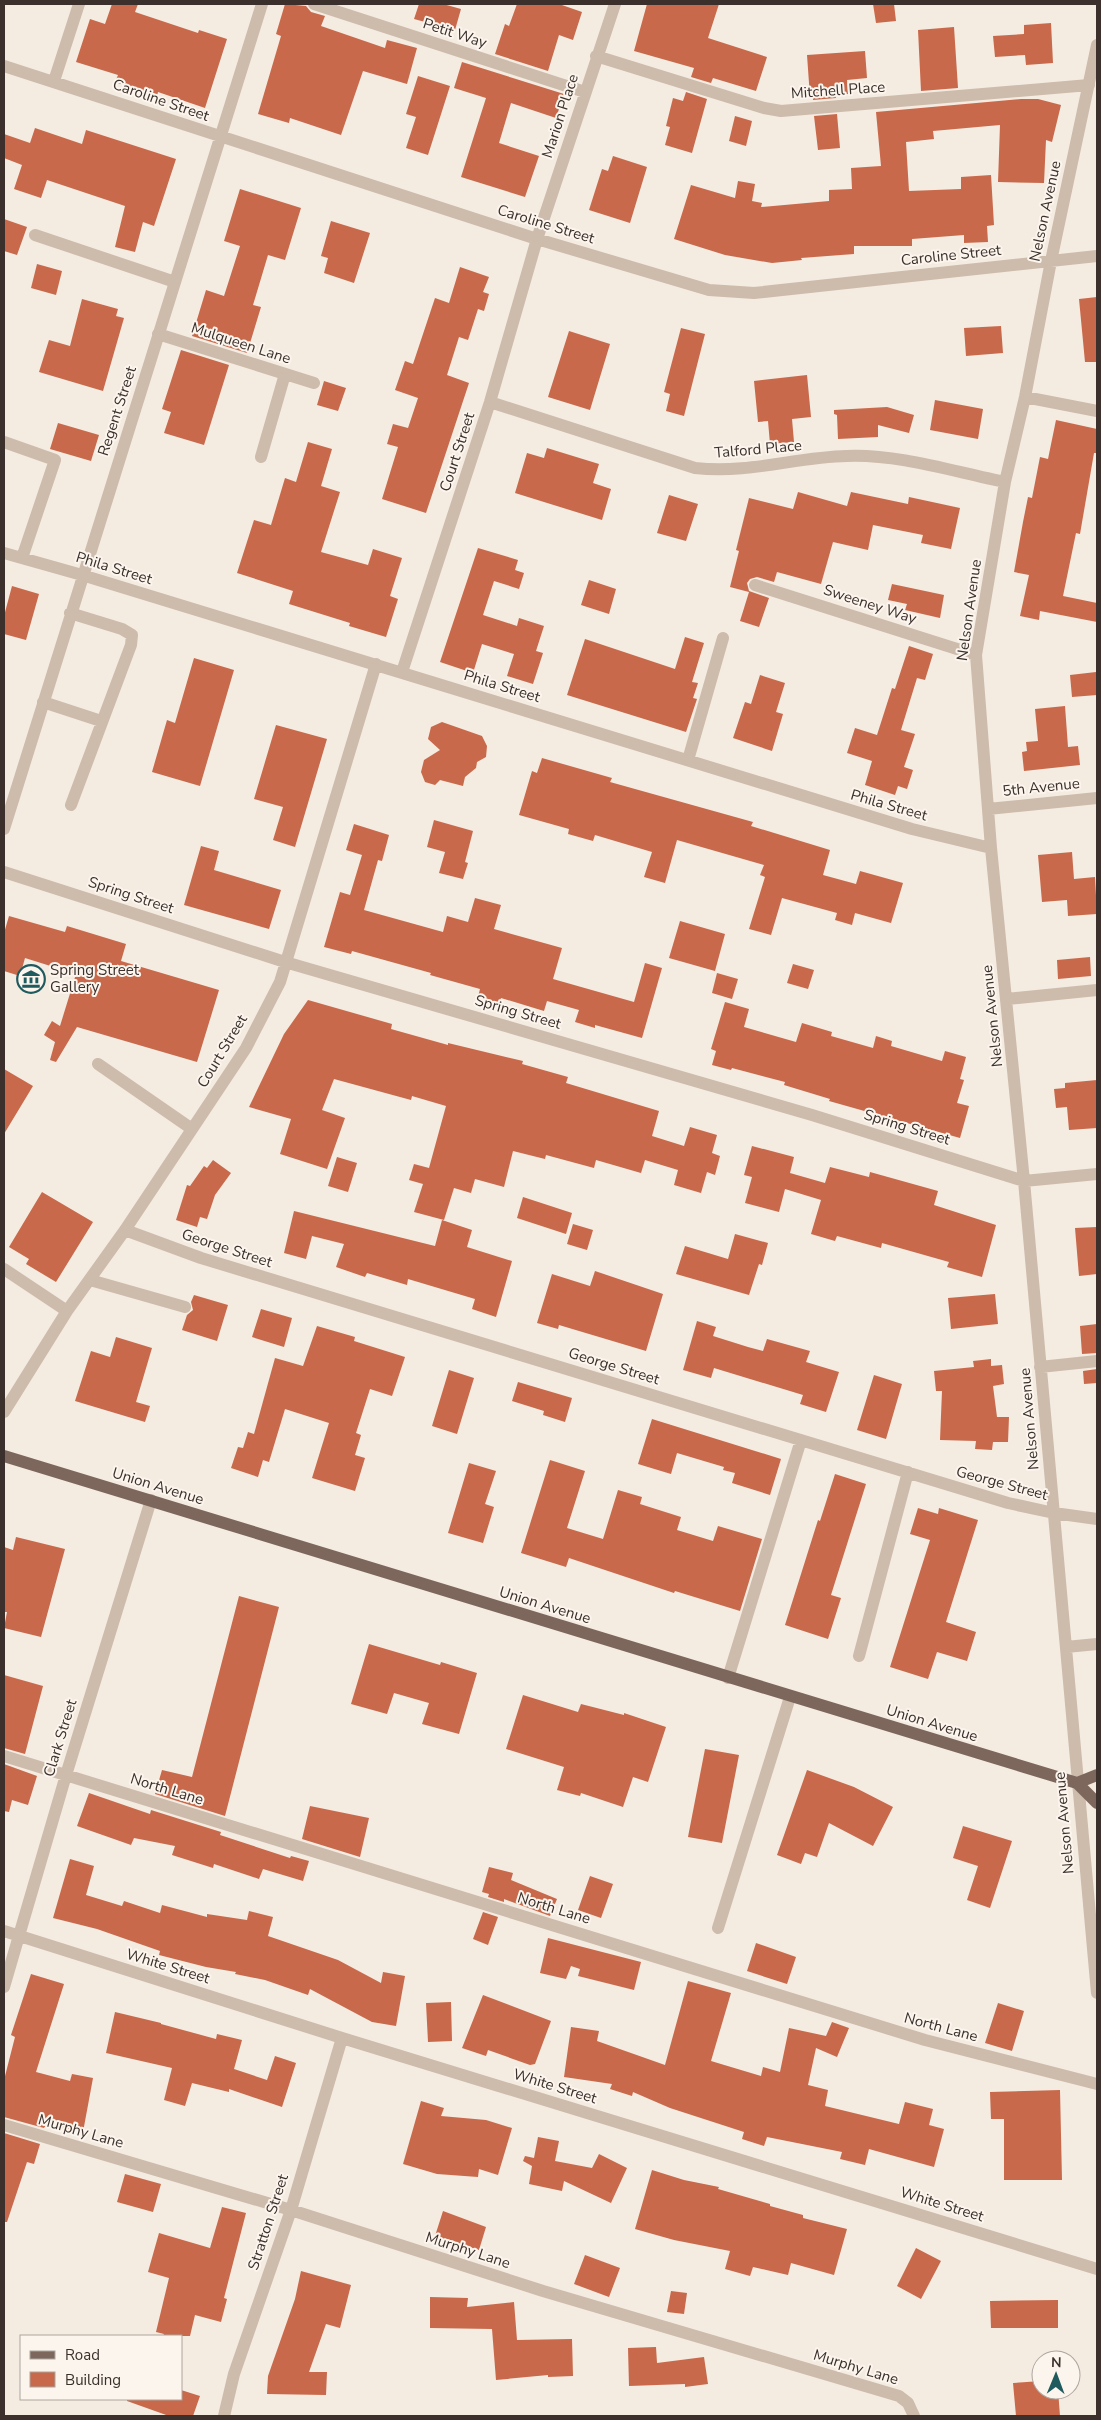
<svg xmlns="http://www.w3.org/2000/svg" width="1101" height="2420" font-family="'Nunito Sans',sans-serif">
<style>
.building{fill:#c8694b}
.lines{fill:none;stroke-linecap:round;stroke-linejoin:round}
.minor{stroke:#cdbbac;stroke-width:12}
.major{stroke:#7d675c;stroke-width:12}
.labels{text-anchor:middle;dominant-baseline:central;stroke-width:4;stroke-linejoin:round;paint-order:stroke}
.street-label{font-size:15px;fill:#3b302b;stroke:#fbf5ee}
.poi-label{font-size:15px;fill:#3b302b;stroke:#fbf5ee;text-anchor:start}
</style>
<rect width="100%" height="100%" fill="#f4ebe1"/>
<path class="building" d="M112 4H138L135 12 198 33 199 30 227 39 205 108 158 92 157 96 115 82 118 75 76 62 90 19 105 24Z
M285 4 306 6 311 12 325 16 321 26 385 48 387 40 417 48 407 84 363 71 341 135 290 118 289 123 258 114 281 36 276 34Z
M419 4H443L461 9 455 30 414 19Z
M517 4H559L582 12 573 40 559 35 548 71 495 54 505 24 509 26Z
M647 4H719L708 38 767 57 756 91 713 78 711 83 691 77 694 68 634 51Z
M873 4H894L896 21 876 23Z
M1051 23 1053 63 1026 65 1025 55 995 57 993 36 1024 34V25Z
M954 27 958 88 921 91 918 30Z
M865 51 867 78 847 80 848 94 835 95 836 98 813 100V96L810 97 807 55Z
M462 62 564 94 556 118 511 103 499 143 539 156 525 197 461 177 486 98 454 88Z
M418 76 450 86 428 155 406 148 416 117 406 114Z
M686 92 707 99 692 153 665 145 670 127 666 126 673 98 683 101Z
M1021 99H1038L1061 105 1052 142 1046 140 1044 183 998 182 1000 125 933 131 934 139 906 142 909 191 961 189V177L991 175 994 225 987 226 988 242 964 243V235L912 239V246H854V254L801 258 802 260 772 263 725 255 674 239 691 185 735 198 738 181 755 184 752 201 762 203 761 207 829 201V190L852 189 851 168 881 166 876 112Z
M837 114 840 148 818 150 814 116Z
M735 116 752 121 746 146 729 141Z
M35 128 82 144 86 130 176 159 154 226 143 222 135 252 115 247 125 206 47 180 41 198 14 189 22 165 4 158V134L30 143Z
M613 156 647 167 630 223 589 210 602 169 608 171Z
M240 189 301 208 285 260 268 255 253 305 261 307 247 353 192 336 206 290 224 296 240 246 224 241Z
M4 219 27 227 17 255 4 251Z
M331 221 370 233 354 283 324 273 328 258 321 256Z
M37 264 62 271 56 295 31 288Z
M460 267 489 277 483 292 489 294 484 311 478 309 468 340 459 337 447 375 469 383 426 513 382 499 398 447 387 444 393 424 408 428 418 398 395 390 405 361 413 364 435 298 449 303Z
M1097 297V362H1085L1079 299Z
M82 299 118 309 116 316 124 318 103 391 39 372 49 340 70 346Z
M1001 326 1003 353 966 356 964 328Z
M681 328 705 334 684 416 666 411 670 394 664 392Z
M569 331 610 344 590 410 548 397Z
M181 350 229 365 204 445 164 433 171 412 162 409Z
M807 375 811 417 792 419 794 442 770 444 768 421 758 422 754 381Z
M324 381 346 388 338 411 317 405Z
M935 400 983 409 978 439 930 430Z
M887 407 914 415 909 433 878 425V437L838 439 837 415 834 414V410Z
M1056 420 1097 429V453H1094L1080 534 1076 533 1063 596 1097 603V622L1040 611 1039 620 1020 616 1029 575 1014 572 1023 522 1028 497 1032 498 1040 457 1048 459Z
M58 423 99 435 91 461 50 449Z
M308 442 332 449 321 486 340 492 321 552 368 565 373 549 402 558 390 596 398 599 386 637 349 626 350 623 289 604 293 591 237 573 254 520 271 525 285 478 296 482Z
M547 448 599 464 593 483 611 489 602 520 515 493 527 453 544 458Z
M798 492 847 506 851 492 908 504 909 497 960 508 951 549 921 543 923 535 873 525 868 550 833 542 821 584 777 572 774 582 757 577 750 579 747 583 749 591 769 598 759 627 740 621 749 592 730 587 739 551 736 550 749 498 793 509Z
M669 495 698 504 686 541 657 533Z
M478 548 518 560 515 570 524 573 519 589 494 581 483 615 517 626 519 618 544 626 536 651 543 653 533 684 507 676 514 654 482 644 473 673 440 662Z
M589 580 616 589 609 614 581 605Z
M892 584 944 595 940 618 905 610 907 604 888 600Z
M12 586 39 594 26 640 4 634V616Z
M685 637 704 643 692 682 698 683 693 698 697 699 686 732 567 695 585 639 675 669Z
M909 646 933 654 925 680 917 678 901 730 915 734 904 767 913 770 907 789 898 786 895 795 865 785 872 761 847 753 855 728 877 735 892 688 895 689Z
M194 658 234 670 200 786 152 772 167 720 175 723Z
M1096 672 1097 695 1072 697 1070 675Z
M760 675 785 683 776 712 783 714 772 751 733 738 745 702 751 704Z
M1065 706 1068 747 1078 746 1080 765 1024 771 1022 752 1027 751 1026 742 1038 741 1035 709Z
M442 722 482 736 487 746 486 757 477 762 476 768 465 777 463 786 440 780 435 785 425 782 421 772 424 760 440 750 428 739 431 727Z
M276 725 327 739 295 847 273 840 283 807 254 799Z
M542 758 612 778 610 782 753 822 751 826 830 850 823 875 856 884 860 871 903 883 891 923 855 913 852 925 835 920 837 913 782 898 771 935 749 929 765 877 760 875 764 865 677 840 665 883 644 877 652 852 595 835 593 841 568 834 569 829 519 815 532 771 537 773Z
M434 820 473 831 465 862 468 863 463 879 439 873 445 852 427 847Z
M354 824 389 835 382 861 378 860 364 910 443 932 447 916 468 922 475 898 501 905 494 929 562 948 553 979 634 1002 645 963 662 968 642 1038 595 1025V1028L575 1022 579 1010 547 1001 544 1011 501 998 499 1003 478 997 480 989 430 975 431 973 352 951 351 954 324 947 340 892 350 895 362 855 346 850Z
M201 846 219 851 214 870 281 890 269 929 184 905Z
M1072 852 1074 879 1095 877 1097 914 1068 916 1067 900 1042 902 1038 855Z
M9 916 65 932 67 926 126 944 121 961 219 990 197 1062 77 1027 56 1062 50 1060 55 1042 44 1035 52 1021 60 1026 76 974 25 958 20 976 4 971V933Z
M680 921 725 934 715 971 669 958Z
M1090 957 1091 976 1058 979 1057 960Z
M793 964 814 970 808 989 787 983Z
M717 973 738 979 732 999 712 993Z
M308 1000 392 1024 391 1029 448 1045V1043L523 1061 522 1064 568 1077 566 1083 659 1111 652 1136 684 1146 690 1127 717 1135 712 1153 720 1156 715 1175 707 1172 701 1193 674 1185 678 1170 645 1160 641 1173 596 1160 594 1168 546 1155 545 1159 513 1151 504 1187 475 1179 471 1193 454 1188 444 1220 414 1212 423 1184 409 1180 414 1164 429 1168 446 1106 412 1096 411 1100 334 1079 322 1110 345 1118 327 1169 280 1154 291 1119 249 1107 284 1034Z
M725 1002 749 1009 744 1027 796 1042 802 1023 832 1032 831 1036 873 1048 876 1036 892 1041 891 1046 942 1061 945 1051 966 1057 960 1079 964 1080 957 1103 969 1106 960 1138 829 1101 830 1099 784 1085 785 1082 732 1068 731 1070 712 1065 716 1051 711 1049Z
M4 1069 33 1086 4 1134Z
M1097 1080V1128L1069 1130 1067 1107 1056 1108 1054 1089 1065 1088V1083Z
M752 1146 794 1157 790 1173 825 1183 830 1167 869 1177 870 1172 938 1191 934 1205 996 1225 982 1277 947 1267 949 1262 882 1243 881 1248 837 1236 835 1241 811 1234 821 1200 785 1189 779 1212 745 1203 752 1177 744 1175Z
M337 1157 357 1163 348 1192 328 1186Z
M213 1160 231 1173 215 1195 207 1219 200 1217 197 1227 176 1220 187 1185 190 1186 204 1166 207 1168Z
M42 1192 93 1222 56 1282 26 1264 29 1259 9 1247Z
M523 1197 572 1213 566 1234 517 1218Z
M294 1211 435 1246 442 1220 472 1230 467 1247 512 1261 496 1317 472 1309 475 1299 408 1279 407 1285 367 1273 365 1277 336 1267 344 1244 312 1236 306 1259 284 1253Z
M573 1224 593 1230 587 1250 567 1244Z
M1097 1227V1274L1079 1276 1075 1228Z
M735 1234 768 1243 762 1265 759 1264 749 1295 676 1274 685 1246 728 1259Z
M595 1271 663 1294 646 1351 559 1325 558 1329 537 1323 552 1274 590 1286Z
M995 1294 998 1324 951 1329 948 1298Z
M194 1295 228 1305 217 1341 182 1330 187 1315 193 1310 191 1302Z
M261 1309 292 1318 284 1347 252 1337Z
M697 1321 716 1327 713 1336 748 1347 763 1351 767 1339 810 1351 806 1362 839 1372 826 1412 800 1404 803 1395 714 1368 711 1378 683 1370Z
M1097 1324V1353L1082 1354 1080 1326Z
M317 1326 355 1337 354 1341 405 1357 392 1396 370 1389 356 1433 361 1435 355 1455 365 1458 355 1491 312 1478 329 1423 285 1409 269 1462 263 1460 258 1477 231 1468 238 1447 243 1448 248 1432 254 1434 275 1358 303 1366Z
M116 1337 152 1348 136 1402 150 1406 145 1422 75 1401 91 1351 110 1357Z
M991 1359V1366L1002 1365 1004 1384 993 1386 997 1417H1009L1008 1442H993L992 1450 975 1449 976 1441 940 1440 942 1391H936L934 1371 974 1367 973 1361Z
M1097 1369V1383L1084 1384 1083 1371Z
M449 1370 474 1378 457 1434 432 1426Z
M874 1375 902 1384 886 1439 857 1430Z
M518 1382 572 1398 565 1422 543 1415 544 1411 512 1401Z
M652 1419 781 1459 770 1495 732 1483 735 1473 723 1470 724 1467 677 1453 671 1474 638 1464Z
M550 1460 585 1471 567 1528 603 1539 618 1490 642 1497 640 1504 681 1517 677 1530 713 1541 718 1526 762 1539 740 1611 675 1591 674 1593 569 1558 566 1567 521 1553Z
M469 1463 496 1471 485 1504 494 1507 483 1543 448 1533Z
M835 1474 866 1484 831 1595 841 1598 828 1639 785 1625 818 1520 820 1521Z
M918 1508 938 1514 939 1508 978 1520 946 1622 976 1632 967 1661 937 1652 928 1679 890 1667 930 1540 910 1534Z
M16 1537 65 1549 41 1637 4 1628 7 1612H4V1547L13 1550Z
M239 1596 279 1607 225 1816 155 1794 162 1770 192 1777Z
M369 1644 440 1665 441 1662 477 1673 459 1734 422 1724 429 1703 394 1693 387 1714 351 1704Z
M4 1675 43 1686 25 1754 4 1748Z
M523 1695 578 1712 581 1704 624 1715V1713L666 1727 648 1782 633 1777 623 1807 581 1793 580 1796 557 1790 564 1767 506 1749Z
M705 1749 739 1755 722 1843 688 1837Z
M4 1764 37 1776 28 1805 12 1800 9 1812 4 1811Z
M807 1770 854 1787 893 1807 873 1846 829 1823 817 1857 805 1853 801 1864 777 1855Z
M89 1793 150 1814 151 1810 221 1832 220 1835 290 1858 291 1856 309 1861 303 1881 263 1869 259 1879 214 1864 213 1868 172 1855 175 1846 134 1838 131 1845 77 1826Z
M310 1806 369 1818 360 1857 302 1839Z
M963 1826 1012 1841 990 1908 967 1900 978 1866 953 1858Z
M70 1859 94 1866 86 1895 122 1906 124 1901 160 1913 162 1905 207 1917V1914L247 1920 249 1911 273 1917 268 1936 338 1960 381 1983 383 1972 405 1976 396 2026 372 2022 310 1989 308 1995 265 1980 235 1974 236 1972 206 1967 159 1955 160 1951 97 1929 53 1918Z
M489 1867 513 1873 511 1880 557 1899 550 1916 504 1899V1902L488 1897 489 1894 482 1892Z
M590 1876 613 1884 601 1918 578 1910Z
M483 1912 498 1917 488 1945 473 1939Z
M548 1938 641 1962 634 1990 578 1976 580 1969 571 1966 566 1979 540 1973Z
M756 1943 796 1957 787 1984 747 1971Z
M31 1974 64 1984 36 2072 70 2081 72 2074 93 2078 83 2132 46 2125 44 2128 4 2117V2080L15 2037 11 2035Z
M688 1981 731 1993 711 2061 761 2076 763 2067 780 2072 789 2028 826 2036 832 2022 849 2028 837 2057 816 2048 808 2085 828 2090 825 2106 899 2124 905 2102 933 2109 929 2125 944 2129 934 2167 869 2149 865 2165 840 2159 842 2152 767 2137 764 2146 742 2139 744 2132 670 2108 633 2092 632 2096 610 2089 612 2084 564 2077 571 2027 599 2031 597 2041 665 2065Z
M483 1995 551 2021 535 2064 530 2065 488 2050 486 2056 462 2048Z
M451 2002 452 2041 428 2042 426 2003Z
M998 2003 1024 2011 1012 2051 985 2043Z
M115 2012 161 2023V2024L216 2039 217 2034 242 2040 234 2069 267 2080 275 2056 296 2063 282 2107 229 2089V2092L192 2083 185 2106 164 2100 172 2068 106 2053Z
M1060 2090 1062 2180H1004V2119H991L990 2092Z
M421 2101 444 2108 441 2116 486 2120 512 2128 498 2175 479 2169 478 2177 437 2174 403 2164Z
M4 2133 40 2144 34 2164 27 2162 7 2222H4Z
M538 2137 559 2141 555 2161 592 2168 599 2154 627 2168 611 2203 564 2181 562 2191 529 2184 532 2166 523 2161 525 2156 534 2158Z
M652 2170 684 2180 719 2187 718 2189 770 2204V2206L803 2215V2218L847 2229 834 2275 791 2263 788 2275 753 2267 750 2276 725 2269 730 2251 674 2240 635 2229Z
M125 2174 161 2184 153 2212 117 2202Z
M222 2207 246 2213 224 2298 227 2299 221 2322 195 2315 190 2336H163L164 2334 156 2332 169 2278 148 2272 159 2233 210 2248Z
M443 2211 486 2227 479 2250 435 2236Z
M916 2248 941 2261 921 2299 897 2286Z
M585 2255 620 2268 609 2297 574 2284Z
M301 2271 351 2285 340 2328 326 2324 309 2372H327L326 2395 267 2394 268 2376 295 2299Z
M671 2291 687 2293 684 2314 667 2312Z
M430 2297 468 2298 467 2307 514 2302 517 2340 572 2339 573 2376 548 2377V2375L496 2380 492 2329 430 2328Z
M1058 2300V2328H991L990 2301Z
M656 2347 657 2363 704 2357 708 2384 685 2387V2384L629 2386 628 2348Z
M1041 2381V2390H1058L1060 2416H1016L1013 2383Z
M181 2390 200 2396 193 2416H169L127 2401V2399H181Z"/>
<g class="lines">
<path class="minor" d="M314 4 585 92
M1097 45 1051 261 1025 397 1005 482 976 655 991 848 1024 1181 1097 1993
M596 56 764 108 781 111 1089 85
M4 66 537 239 709 290 754 293 1097 256
M54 81 79 4
M35 235 175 282
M158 334 314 383
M1025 397 1097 411
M490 402 695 468C750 474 795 457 847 456 900 454 954 472 1005 482
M4 442 55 460 22 558
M261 457 285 374
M4 553 82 575 912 829 991 848
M755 585 976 655
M70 613 122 629 132 635 131 645 71 805
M402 672 490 402 537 239 615 4
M43 702 101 721
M688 760 723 638
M988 809 1097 798
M4 829 262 4
M4 872 285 962 812 1115 1024 1181 1097 1174
M1007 999 1097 990
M98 1064 192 1129
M125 1230 201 1258 1008 1503 1054 1513 1097 1519
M4 1269 67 1311
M90 1280 185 1307
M1040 1367 1097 1361
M4 1412 67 1311 125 1230 246 1048 280 982 376 664
M1066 1647 1097 1644
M859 1656 908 1472
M728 1678 801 1440
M4 1756 925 2040 1097 2084
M718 1928 790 1697
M4 1931 342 2038 1097 2269
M4 1987 66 1775 151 1500
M4 2125 291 2210 543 2291 899 2396 908 2403 914 2416
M224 2416 234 2374 291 2210 342 2038"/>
<path class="major" d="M4 1456 1077 1783 1097 1803
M1077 1783 1097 1775"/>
</g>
<defs>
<symbol id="museum-ring" viewBox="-11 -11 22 22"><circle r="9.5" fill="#fbf5ee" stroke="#1f5a5e" stroke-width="1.5"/><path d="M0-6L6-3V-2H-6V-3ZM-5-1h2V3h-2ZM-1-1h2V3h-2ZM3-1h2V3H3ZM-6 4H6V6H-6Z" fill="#1f5a5e"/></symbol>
</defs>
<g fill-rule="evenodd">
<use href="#museum-ring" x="15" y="963" width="32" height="32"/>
</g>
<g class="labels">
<g class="street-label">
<text transform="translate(455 33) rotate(18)">Petit Way</text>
<text transform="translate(838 90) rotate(-4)">Mitchell Place</text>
<text transform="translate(161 100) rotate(19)">Caroline Street</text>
<text transform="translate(560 116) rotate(-72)">Marion Place</text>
<text transform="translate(1045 211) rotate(-78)">Nelson Avenue</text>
<text transform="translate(546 224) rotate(17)">Caroline Street</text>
<text transform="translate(951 255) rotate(-6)">Caroline Street</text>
<text transform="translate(241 343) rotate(18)">Mulqueen Lane</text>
<text transform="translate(117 411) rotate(-72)">Regent Street</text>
<text transform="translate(758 449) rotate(-5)">Talford Place</text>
<text transform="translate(457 452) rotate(-72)">Court Street</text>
<text transform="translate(114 568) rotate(17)">Phila Street</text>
<text transform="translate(870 604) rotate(18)">Sweeney Way</text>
<text transform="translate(969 610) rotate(-82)">Nelson Avenue</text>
<text transform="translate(502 686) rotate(17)">Phila Street</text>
<text transform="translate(1041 787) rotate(-6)">5th Avenue</text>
<text transform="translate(889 805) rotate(16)">Phila Street</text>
<text transform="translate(131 895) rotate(18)">Spring Street</text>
<text transform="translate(518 1012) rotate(16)">Spring Street</text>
<text transform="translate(992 1016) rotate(-96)">Nelson Avenue</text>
<text transform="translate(222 1051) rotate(-59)">Court Street</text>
<text transform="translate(907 1127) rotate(17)">Spring Street</text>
<text transform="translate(227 1248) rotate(18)">George Street</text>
<text transform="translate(614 1366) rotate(17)">George Street</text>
<text transform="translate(1029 1419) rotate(-95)">Nelson Avenue</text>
<text transform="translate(1002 1483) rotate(15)">George Street</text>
<text transform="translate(158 1486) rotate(17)">Union Avenue</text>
<text transform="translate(545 1605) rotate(17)">Union Avenue</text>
<text transform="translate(932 1723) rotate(17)">Union Avenue</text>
<text transform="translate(60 1738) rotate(-73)">Clark Street</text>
<text transform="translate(167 1789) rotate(17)">North Lane</text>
<text transform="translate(1064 1823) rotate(-95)">Nelson Avenue</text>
<text transform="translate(554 1908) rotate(17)">North Lane</text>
<text transform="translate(168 1966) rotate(17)">White Street</text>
<text transform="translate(941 2027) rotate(15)">North Lane</text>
<text transform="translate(555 2086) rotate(17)">White Street</text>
<text transform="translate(81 2131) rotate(16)">Murphy Lane</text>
<text transform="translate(942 2204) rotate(17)">White Street</text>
<text transform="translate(268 2222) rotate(-72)">Stratton Street</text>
<text transform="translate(468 2250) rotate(18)">Murphy Lane</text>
<text transform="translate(856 2367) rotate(17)">Murphy Lane</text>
</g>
<g class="poi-label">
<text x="50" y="970">Spring Street<tspan x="50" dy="17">Gallery</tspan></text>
</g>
</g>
<rect width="1101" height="2420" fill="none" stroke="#3b302b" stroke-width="10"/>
<rect x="20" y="2335" width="162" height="65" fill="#fbf5ee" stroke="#aea6a0"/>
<rect x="30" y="2351" width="25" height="8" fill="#7d675c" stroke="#aea6a0"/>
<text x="65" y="2360" font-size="15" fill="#3b302b">Road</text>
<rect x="30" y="2372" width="25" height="15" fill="#c8694b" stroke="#aea6a0"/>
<text x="65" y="2385" font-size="15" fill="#3b302b">Building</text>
<g transform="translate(1056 2375) rotate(1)"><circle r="24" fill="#fbf5ee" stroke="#aea6a0"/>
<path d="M0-4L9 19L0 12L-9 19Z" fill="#1f5a5e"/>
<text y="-8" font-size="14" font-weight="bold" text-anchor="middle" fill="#3b302b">N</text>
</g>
</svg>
